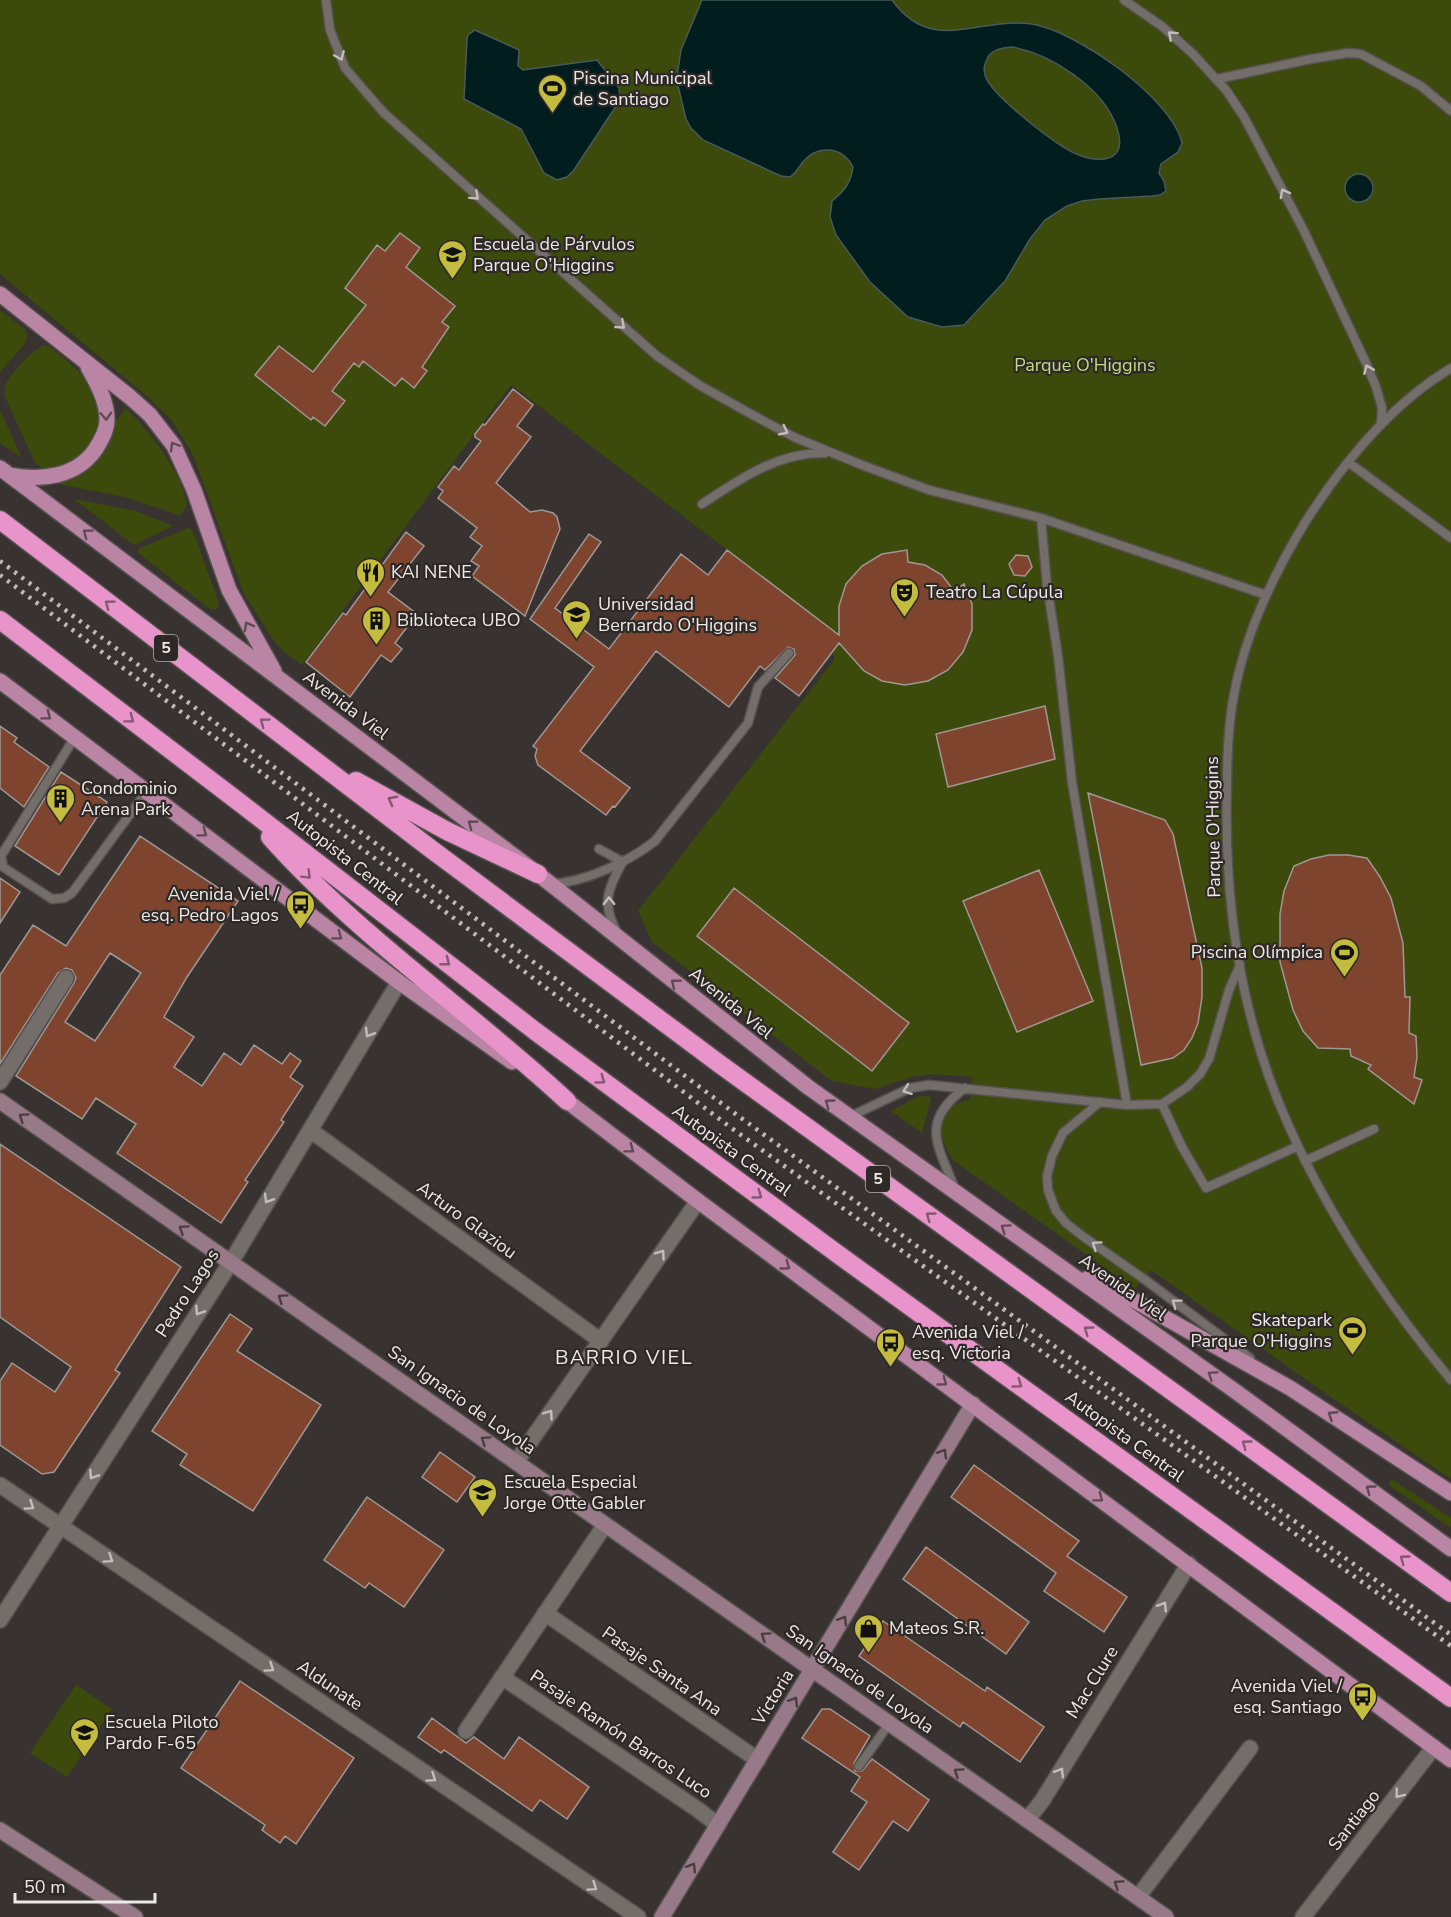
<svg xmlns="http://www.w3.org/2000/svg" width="1451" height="1917" font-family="'Nunito Sans',sans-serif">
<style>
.green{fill:#3c4a0b}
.water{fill:#011d1e;stroke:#485a5a;stroke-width:1.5;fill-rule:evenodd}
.building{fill:#7e442e;stroke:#9e9895;stroke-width:1.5;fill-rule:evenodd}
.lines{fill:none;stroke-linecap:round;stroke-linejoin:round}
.lane-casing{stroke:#55514f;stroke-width:11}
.street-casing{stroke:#55514f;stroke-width:18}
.secondary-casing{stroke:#55514f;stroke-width:18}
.primary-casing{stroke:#55514f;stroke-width:18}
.highway-casing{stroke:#55514f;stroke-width:21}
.lane{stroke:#746e6b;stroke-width:8}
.street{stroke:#746e6b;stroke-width:15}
.secondary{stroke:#977988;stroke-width:15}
.primary{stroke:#ba85a5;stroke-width:15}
.highway{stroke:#e894cb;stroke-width:18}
.rail{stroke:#bdbab8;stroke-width:4.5;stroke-dasharray:3 6;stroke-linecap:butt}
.oneway{stroke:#c2bebc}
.oneway2{stroke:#5f4953}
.oneway3{stroke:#825971}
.oneway4{stroke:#483d3f}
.labels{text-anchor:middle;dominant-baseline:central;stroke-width:4.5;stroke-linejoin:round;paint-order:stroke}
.shield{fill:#2e2927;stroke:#b3afad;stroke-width:1.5}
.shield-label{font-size:16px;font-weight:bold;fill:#ece9e7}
.poi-label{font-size:18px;fill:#ece9e7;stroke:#2e2927;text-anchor:start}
.park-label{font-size:18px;fill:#c1db82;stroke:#2e2927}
.street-label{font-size:18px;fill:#ece9e7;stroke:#2e2927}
.neighbourhood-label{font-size:20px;letter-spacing:1.5px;fill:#ece9e7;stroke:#2e2927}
</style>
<rect width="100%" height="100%" fill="#383331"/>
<path class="green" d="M0 0H1451V1479L1325 1393 1151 1270 1135 1289 954 1161C936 1139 935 1103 970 1100L972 1077 931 1074 911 1077 875 1089 832 1081 652 942 638 911 834 660 832 630 514 387 511 385 302 665 282 650 273 640 243 592 193 455 171 419 142 392 0 274Z
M0 310 25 329 27 335 26 341 22 347 0 372Z
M45 345 50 347C63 358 79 369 88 383 126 438 50 488 34 461L5 397C4 393 4 391 5 387 7 376 35 347 45 345Z
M126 408C150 432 181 470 187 505L183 512 179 515 125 497 58 484 82 475 96 463 109 444 115 422Z
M0 410 22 458 0 443Z
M74 499 136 511 173 526 134 545Z
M188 528 193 531 219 603 216 610H211L137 552 140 548Z
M919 1096H928L931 1098 922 1133 891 1111Z
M1392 1479 1451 1518V1528L1390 1486 1389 1482Z
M76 1685 112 1709 67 1777 30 1753Z"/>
<path class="water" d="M702 0H892C932 56 979 16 1032 24 1076 31 1172 98 1182 143L1178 152 1161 164 1159 173 1164 181 1166 191 1160 195 1152 196 1099 199 1082 201 1067 206 1045 220 1030 239 1005 281 964 325 942 327 908 317 870 282 836 235 830 217 832 201C844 191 851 183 853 167 842 146 817 144 802 163 798 168 796 173 790 177L781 176 703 140 691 128 686 119 678 86V70L681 50ZM1012 47C1051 54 1104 88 1117 128 1131 169 1087 163 1065 148 1047 137 990 94 985 75 983 68 985 63 988 57 993 49 1002 48 1012 47Z
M475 30 519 50 518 66 523 70 597 60 619 88 620 100 574 170 567 177 557 180 544 173 521 129 464 99 467 39 468 35Z
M1345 188a14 14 0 1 1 28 0a14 14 0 1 1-28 0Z"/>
<path class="building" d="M400 233 420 248 406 267 455 306 442 322 449 327 422 367 427 371 414 388 402 378 395 386 363 361 359 367 354 363 332 391 345 401 325 426 313 417 311 420 255 375 279 346 313 372 366 305 345 288 377 245 385 251Z
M513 389 533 405 517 426 531 437 496 483 530 512 542 510 553 513 557 517 560 529 525 616 472 576 479 566 471 561 482 546 470 537 477 528 438 498 443 491 438 487 454 466 459 470 481 441 475 437V434L483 424 485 425Z
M406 532 424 546 388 592 417 614 395 643 402 649 391 662 381 655 350 697 306 662 343 613 346 615Z
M589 534 601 542 555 608 609 649 681 554 708 575 727 550 839 635V606L846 584 862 566 882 554 907 550 908 562 925 565 942 575 954 591 964 584 972 604V630L963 652 948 670 928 681 905 685 882 681 864 671 839 643 799 696 775 678 795 655 794 649 788 647 765 670 760 666 729 707 656 651 580 751 630 788 615 807 613 806 606 815 538 765 535 756 537 749 533 746 594 667 530 619Z
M1016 555 1028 556 1032 567 1025 576 1014 575 1009 564Z
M1045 706 1055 759 948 787 936 734Z
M0 726 17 738 14 742 49 767 24 807 0 788Z
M61 772 107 802 59 875 15 846Z
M1088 793 1165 820 1173 834 1202 968V997L1198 1023 1192 1038 1184 1050 1173 1058 1141 1065Z
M140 836 238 901 187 977 164 1017 194 1037 174 1067 202 1086 224 1053 241 1065 254 1045 282 1064 290 1053 301 1061 290 1077 303 1086 281 1120 284 1122 245 1180 248 1182 221 1223 117 1153 136 1124 96 1098 82 1119 16 1076 74 983 76 978 72 970 66 968 58 973 0 1064V975L33 925 66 946ZM110 953 141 973 95 1041 65 1022Z
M1329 855H1348L1367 858 1380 877 1391 898 1403 943 1405 997H1410L1409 1033 1416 1036 1417 1057 1414 1077 1422 1080 1414 1104 1368 1069 1371 1065 1351 1056 1350 1049 1318 1048 1303 1031 1293 1010 1280 962V914L1284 891 1294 866 1311 859Z
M1039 870 1093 1001 1017 1032 963 901Z
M0 878 20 892 0 923Z
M734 888 909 1023 872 1071 697 936Z
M0 1144 181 1267 115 1370 120 1373 54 1472 42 1474 0 1445V1381L12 1363 55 1392 71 1367 0 1317Z
M230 1314 252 1329 237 1351 321 1405 253 1511 180 1465 187 1454 152 1431Z
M440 1452 475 1477 457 1502 422 1477Z
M974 1465 1079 1541 1067 1556 1127 1597 1104 1632 1044 1591 1056 1573 951 1497Z
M367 1497 444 1550 404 1607 369 1583 365 1588 324 1560Z
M926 1547 1029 1622 1006 1654 903 1579Z
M883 1621 985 1691 987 1687 1044 1727 1020 1762 963 1722 960 1727 859 1656Z
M240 1681 354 1758 296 1844 285 1836 280 1843 262 1830 265 1825 181 1768Z
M822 1709H830L870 1736 854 1763 855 1771H862L872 1759 929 1800 908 1831 893 1821 859 1870 833 1852 867 1802 851 1791 860 1777 802 1738Z
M432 1718 466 1743 474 1737 504 1759 519 1737 589 1787 567 1819 540 1800 532 1811 444 1750 441 1753 418 1737Z"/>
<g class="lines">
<defs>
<path id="lane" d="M326 0 330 30 345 68 384 113 657 356 699 385 760 419 796 438 862 465 929 490 1041 518 1266 595
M1124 0 1163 27 1193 54 1226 90 1244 117 1304 231 1366 363 1376 387 1382 408 1381 425
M1217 79 1311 59 1348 53 1361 54 1421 86 1451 111
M1451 368C1391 404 1343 463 1306 521 1273 575 1245 633 1234 695 1228 725 1227 756 1227 787 1224 895 1239 1007 1281 1108 1322 1206 1383 1298 1451 1380
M1348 462 1451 538
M702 504C740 479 778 452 825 453
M1041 518 1047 585 1058 656 1072 782 1127 1105
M75 737 1 856 3 867 52 899 64 898 72 893 147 791
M599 849 623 862
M551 884C586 882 628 862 655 841L748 723 758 687 789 653
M617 932C601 904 608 888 622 863
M1100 1102 1063 1133 1052 1156 1047 1176 1048 1190 1056 1211 1066 1223 1081 1235 1144 1279 1250 1358
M1162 1104 1182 1147 1206 1188 1298 1146
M849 1117 910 1088 929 1085 1127 1105 1162 1104 1187 1087 1200 1074 1209 1059 1229 990 1240 965
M1305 1161 1374 1129
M955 1189C938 1145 919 1122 965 1088
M859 1766 889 1724"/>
<path id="street" d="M0 1082 66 978
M310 1130 601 1341
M516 1462 698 1201
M0 1485 638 1917
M545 1613 758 1760
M0 1620 231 1262 399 982
M502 1677 697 1809 718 1825
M466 1731 605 1525
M1027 1820 1042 1801 1189 1564
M1138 1897 1250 1748
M1303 1917 1434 1747"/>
<path id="secondary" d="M0 1101 1166 1917
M0 1830 135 1917
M662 1917 973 1404"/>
<path id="primary" d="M0 294 130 397 150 415 174 446 194 490 229 590 274 671
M0 468 538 874 808 1087 1235 1391 1451 1549
M10 475C41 481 76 477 95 450 101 441 107 430 107 420 107 401 97 383 88 367
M0 681 399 982 512 1062
M559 1095 698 1201 1451 1760
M1088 1278 1137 1302 1290 1388 1451 1493"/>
<path id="highway" d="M0 520 431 849 721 1065 1451 1593
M0 620 239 802 535 1031 839 1255 1451 1698
M356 781 447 831 538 874
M270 837C358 936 470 1011 567 1101"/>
</defs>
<use href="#lane" class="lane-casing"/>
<use href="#street" class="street-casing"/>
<use href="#secondary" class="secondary-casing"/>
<use href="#primary" class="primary-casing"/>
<use href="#highway" class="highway-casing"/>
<use href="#lane" class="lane"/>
<use href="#street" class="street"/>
<use href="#secondary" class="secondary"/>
<use href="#primary" class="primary"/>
<use href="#highway" class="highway"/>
<path class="rail" d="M0 561 737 1115 1451 1635
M0 575 730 1127 1451 1646"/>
</g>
<defs><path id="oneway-chevron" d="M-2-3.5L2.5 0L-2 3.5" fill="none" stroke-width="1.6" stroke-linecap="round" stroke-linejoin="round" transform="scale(1.5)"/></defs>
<g class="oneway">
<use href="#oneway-chevron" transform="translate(1172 35) rotate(-138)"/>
<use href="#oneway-chevron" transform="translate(340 56) rotate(67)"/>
<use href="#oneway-chevron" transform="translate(1284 193) rotate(-118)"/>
<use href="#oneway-chevron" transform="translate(475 196) rotate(42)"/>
<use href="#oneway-chevron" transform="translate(621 325) rotate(41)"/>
<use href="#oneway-chevron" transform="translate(1368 369) rotate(-113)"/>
<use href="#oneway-chevron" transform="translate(784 431) rotate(27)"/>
<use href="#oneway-chevron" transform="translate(609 901) rotate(-91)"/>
<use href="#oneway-chevron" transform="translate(369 1033) rotate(121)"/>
<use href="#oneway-chevron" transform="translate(907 1090) rotate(160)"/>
<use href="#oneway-chevron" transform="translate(268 1199) rotate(121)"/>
<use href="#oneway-chevron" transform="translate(1096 1245) rotate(-145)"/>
<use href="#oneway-chevron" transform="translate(661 1254) rotate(-55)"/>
<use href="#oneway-chevron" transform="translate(1176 1303) rotate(-143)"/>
<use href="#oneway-chevron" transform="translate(199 1311) rotate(123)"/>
<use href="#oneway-chevron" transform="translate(549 1414) rotate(-55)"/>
<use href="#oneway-chevron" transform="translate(93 1475) rotate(123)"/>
<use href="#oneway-chevron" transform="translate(30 1506) rotate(34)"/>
<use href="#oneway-chevron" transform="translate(109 1559) rotate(34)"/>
<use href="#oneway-chevron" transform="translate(1163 1606) rotate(-58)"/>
<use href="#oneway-chevron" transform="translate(270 1668) rotate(34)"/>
<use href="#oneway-chevron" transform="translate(1060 1772) rotate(-58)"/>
<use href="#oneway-chevron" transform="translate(432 1778) rotate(34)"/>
<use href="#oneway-chevron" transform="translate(1399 1794) rotate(128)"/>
<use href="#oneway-chevron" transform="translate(593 1887) rotate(34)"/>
</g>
<g class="oneway2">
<use href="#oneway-chevron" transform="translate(106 416) rotate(87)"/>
<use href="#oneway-chevron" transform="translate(174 446) rotate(-121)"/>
<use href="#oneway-chevron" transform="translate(87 533) rotate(-143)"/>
<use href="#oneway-chevron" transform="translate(248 626) rotate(-119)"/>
<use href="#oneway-chevron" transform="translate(47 716) rotate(37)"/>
<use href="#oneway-chevron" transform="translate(472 824) rotate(-143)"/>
<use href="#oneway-chevron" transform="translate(203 833) rotate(37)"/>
<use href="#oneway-chevron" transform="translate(338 936) rotate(37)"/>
<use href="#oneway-chevron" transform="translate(675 983) rotate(-141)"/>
<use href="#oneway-chevron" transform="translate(829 1103) rotate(-144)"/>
<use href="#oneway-chevron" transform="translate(630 1149) rotate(37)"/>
<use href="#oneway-chevron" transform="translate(1005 1228) rotate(-145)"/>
<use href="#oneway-chevron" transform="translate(786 1266) rotate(36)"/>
<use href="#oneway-chevron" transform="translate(1212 1375) rotate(-145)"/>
<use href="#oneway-chevron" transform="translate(943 1382) rotate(36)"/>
<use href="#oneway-chevron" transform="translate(1332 1415) rotate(-147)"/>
<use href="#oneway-chevron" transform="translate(1370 1489) rotate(-144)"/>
<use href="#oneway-chevron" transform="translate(1099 1498) rotate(37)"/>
</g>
<g class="oneway3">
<use href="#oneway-chevron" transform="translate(109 604) rotate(-143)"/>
<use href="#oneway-chevron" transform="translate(130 719) rotate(37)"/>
<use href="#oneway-chevron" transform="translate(264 722) rotate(-143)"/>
<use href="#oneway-chevron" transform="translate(392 800) rotate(-152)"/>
<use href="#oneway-chevron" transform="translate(307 875) rotate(45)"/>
<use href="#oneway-chevron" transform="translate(446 962) rotate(38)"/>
<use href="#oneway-chevron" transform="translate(601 1080) rotate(36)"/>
<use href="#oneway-chevron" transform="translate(758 1195) rotate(36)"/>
<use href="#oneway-chevron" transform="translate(930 1216) rotate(-144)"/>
<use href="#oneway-chevron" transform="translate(1088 1330) rotate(-144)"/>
<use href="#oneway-chevron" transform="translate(1018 1384) rotate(36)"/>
<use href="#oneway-chevron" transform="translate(1246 1444) rotate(-144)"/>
<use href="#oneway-chevron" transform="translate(1404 1559) rotate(-144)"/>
</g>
<g class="oneway4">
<use href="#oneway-chevron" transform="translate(23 1117) rotate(-145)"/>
<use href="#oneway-chevron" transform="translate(183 1229) rotate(-146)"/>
<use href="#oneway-chevron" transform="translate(282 1298) rotate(-145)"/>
<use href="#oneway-chevron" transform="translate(485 1440) rotate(-145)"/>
<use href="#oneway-chevron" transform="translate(943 1453) rotate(-59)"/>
<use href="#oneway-chevron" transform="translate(843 1620) rotate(-59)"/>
<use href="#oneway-chevron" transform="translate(765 1636) rotate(-145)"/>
<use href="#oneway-chevron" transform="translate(794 1701) rotate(-58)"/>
<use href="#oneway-chevron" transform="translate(958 1772) rotate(-145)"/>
<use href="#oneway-chevron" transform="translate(692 1867) rotate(-58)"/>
<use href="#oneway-chevron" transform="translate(1118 1884) rotate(-145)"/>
</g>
<defs>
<symbol id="stadium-pin" viewBox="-11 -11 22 30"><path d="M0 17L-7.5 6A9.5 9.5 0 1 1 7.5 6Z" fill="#c4bc3e" stroke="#2e2927"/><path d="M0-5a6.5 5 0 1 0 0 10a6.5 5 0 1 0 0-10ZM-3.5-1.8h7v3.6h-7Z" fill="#111"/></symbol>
<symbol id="school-pin" viewBox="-11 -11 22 30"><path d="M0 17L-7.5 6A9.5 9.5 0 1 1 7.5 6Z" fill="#c4bc3e" stroke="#2e2927"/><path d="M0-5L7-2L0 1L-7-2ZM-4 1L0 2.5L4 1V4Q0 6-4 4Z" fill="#111"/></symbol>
<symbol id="restaurant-pin" viewBox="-11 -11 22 30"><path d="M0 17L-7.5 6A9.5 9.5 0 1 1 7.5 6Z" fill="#c4bc3e" stroke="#2e2927"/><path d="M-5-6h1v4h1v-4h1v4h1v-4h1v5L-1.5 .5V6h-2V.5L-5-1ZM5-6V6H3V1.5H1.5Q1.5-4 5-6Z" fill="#111"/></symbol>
<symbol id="theatre-pin" viewBox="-11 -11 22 30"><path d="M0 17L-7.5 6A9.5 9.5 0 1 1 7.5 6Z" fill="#c4bc3e" stroke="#2e2927"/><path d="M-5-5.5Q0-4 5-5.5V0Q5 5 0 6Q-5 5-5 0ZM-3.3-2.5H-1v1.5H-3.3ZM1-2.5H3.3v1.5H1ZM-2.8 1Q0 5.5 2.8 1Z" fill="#111"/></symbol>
<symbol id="university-pin" viewBox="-11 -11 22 30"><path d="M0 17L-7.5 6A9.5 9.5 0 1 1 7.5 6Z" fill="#c4bc3e" stroke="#2e2927"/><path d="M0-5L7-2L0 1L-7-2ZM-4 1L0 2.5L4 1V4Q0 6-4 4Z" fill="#111"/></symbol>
<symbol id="building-pin" viewBox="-11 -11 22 30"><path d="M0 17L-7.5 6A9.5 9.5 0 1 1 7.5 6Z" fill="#c4bc3e" stroke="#2e2927"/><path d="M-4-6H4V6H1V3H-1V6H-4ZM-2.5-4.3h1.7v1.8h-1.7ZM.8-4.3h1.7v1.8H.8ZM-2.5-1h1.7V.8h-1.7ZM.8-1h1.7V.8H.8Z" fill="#111"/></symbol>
<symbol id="bus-pin" viewBox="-11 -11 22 30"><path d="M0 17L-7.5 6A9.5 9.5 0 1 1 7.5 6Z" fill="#c4bc3e" stroke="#2e2927"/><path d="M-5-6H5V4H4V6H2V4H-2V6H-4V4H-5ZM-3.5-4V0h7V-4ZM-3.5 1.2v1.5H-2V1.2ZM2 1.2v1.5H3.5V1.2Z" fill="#111"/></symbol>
<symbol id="shop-pin" viewBox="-11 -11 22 30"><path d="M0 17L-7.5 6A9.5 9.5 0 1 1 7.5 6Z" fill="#c4bc3e" stroke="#2e2927"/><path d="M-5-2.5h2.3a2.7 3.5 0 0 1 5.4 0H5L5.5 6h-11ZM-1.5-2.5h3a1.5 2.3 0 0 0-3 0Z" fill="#111"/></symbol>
</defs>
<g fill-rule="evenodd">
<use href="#stadium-pin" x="536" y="72" width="33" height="45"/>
<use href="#school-pin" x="436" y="238" width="33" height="45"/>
<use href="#restaurant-pin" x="354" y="556" width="33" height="45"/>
<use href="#theatre-pin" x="888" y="576" width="33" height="45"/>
<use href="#university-pin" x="560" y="598" width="33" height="45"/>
<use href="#building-pin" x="360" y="604" width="33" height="45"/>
<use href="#building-pin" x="44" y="782" width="33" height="45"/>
<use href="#bus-pin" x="284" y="888" width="33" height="45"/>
<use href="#stadium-pin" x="1328" y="936" width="33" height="45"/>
<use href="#stadium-pin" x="1336" y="1314" width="33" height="45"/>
<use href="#bus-pin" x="874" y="1326" width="33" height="45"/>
<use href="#school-pin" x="466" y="1476" width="33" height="45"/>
<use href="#shop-pin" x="852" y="1612" width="33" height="45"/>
<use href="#bus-pin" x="1346" y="1680" width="33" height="45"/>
<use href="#school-pin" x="68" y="1716" width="33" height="45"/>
</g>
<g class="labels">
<g class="shield">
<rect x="154" y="635" width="24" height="26" rx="4.5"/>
<rect x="866" y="1166" width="24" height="26" rx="4.5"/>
</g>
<g class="shield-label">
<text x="166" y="648">5</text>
<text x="878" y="1179">5</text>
</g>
<g class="poi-label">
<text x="573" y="78">Piscina Municipal<tspan x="573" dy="21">de Santiago</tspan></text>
<text x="473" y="244">Escuela de Párvulos<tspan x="473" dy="21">Parque O’Higgins</tspan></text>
<text x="391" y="572">KAI NENE</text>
<text x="926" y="592">Teatro La Cúpula</text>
<text x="598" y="604">Universidad<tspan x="598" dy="21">Bernardo O'Higgins</tspan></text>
<text x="397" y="620">Biblioteca UBO</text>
<text x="81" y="788">Condominio<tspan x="81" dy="21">Arena Park</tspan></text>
<text x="279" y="894" text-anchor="end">Avenida Viel /<tspan x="279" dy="21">esq. Pedro Lagos</tspan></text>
<text x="1323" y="952" text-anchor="end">Piscina Olímpica</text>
<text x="1332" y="1320" text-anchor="end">Skatepark<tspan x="1332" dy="21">Parque O'Higgins</tspan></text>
<text x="912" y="1332">Avenida Viel /<tspan x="912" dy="21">esq. Victoria</tspan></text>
<text x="504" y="1482">Escuela Especial<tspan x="504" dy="21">Jorge Otte Gabler</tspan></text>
<text x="889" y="1628">Mateos S.R.</text>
<text x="1342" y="1686" text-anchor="end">Avenida Viel /<tspan x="1342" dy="21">esq. Santiago</tspan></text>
<text x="105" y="1722">Escuela Piloto<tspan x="105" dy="21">Pardo F-65</tspan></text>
</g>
<g class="park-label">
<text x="1085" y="365">Parque O'Higgins</text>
</g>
<g class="street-label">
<text transform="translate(346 705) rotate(37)">Avenida Viel</text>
<text transform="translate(1213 827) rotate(-91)">Parque O'Higgins</text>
<text transform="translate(345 857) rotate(38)">Autopista Central</text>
<text transform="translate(731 1003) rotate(39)">Avenida Viel</text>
<text transform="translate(732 1150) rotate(36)">Autopista Central</text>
<text transform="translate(467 1220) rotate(36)">Arturo Glaziou</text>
<text transform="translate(1123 1287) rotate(35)">Avenida Viel</text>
<text transform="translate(187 1293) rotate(-57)">Pedro Lagos</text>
<text transform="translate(462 1400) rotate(35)">San Ignacio de Loyola</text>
<text transform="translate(1125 1436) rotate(36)">Autopista Central</text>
<text transform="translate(662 1671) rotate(35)">Pasaje Santa Ana</text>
<text transform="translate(860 1679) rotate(35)">San Ignacio de Loyola</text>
<text transform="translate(1092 1682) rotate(-58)">Mac Clure</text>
<text transform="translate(330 1685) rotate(34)">Aldunate</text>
<text transform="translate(773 1697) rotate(-58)">Victoria</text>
<text transform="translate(621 1734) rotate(34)">Pasaje Ramón Barros Luco</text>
<text transform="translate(1354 1820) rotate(-52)">Santiago</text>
</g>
<g class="neighbourhood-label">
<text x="624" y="1357">BARRIO VIEL</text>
</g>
</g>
<path d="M15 1893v9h140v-9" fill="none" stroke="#ece9e7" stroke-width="3"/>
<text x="24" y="1893" font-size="18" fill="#ece9e7" stroke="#2e2927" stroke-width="4.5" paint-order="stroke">50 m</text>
</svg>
